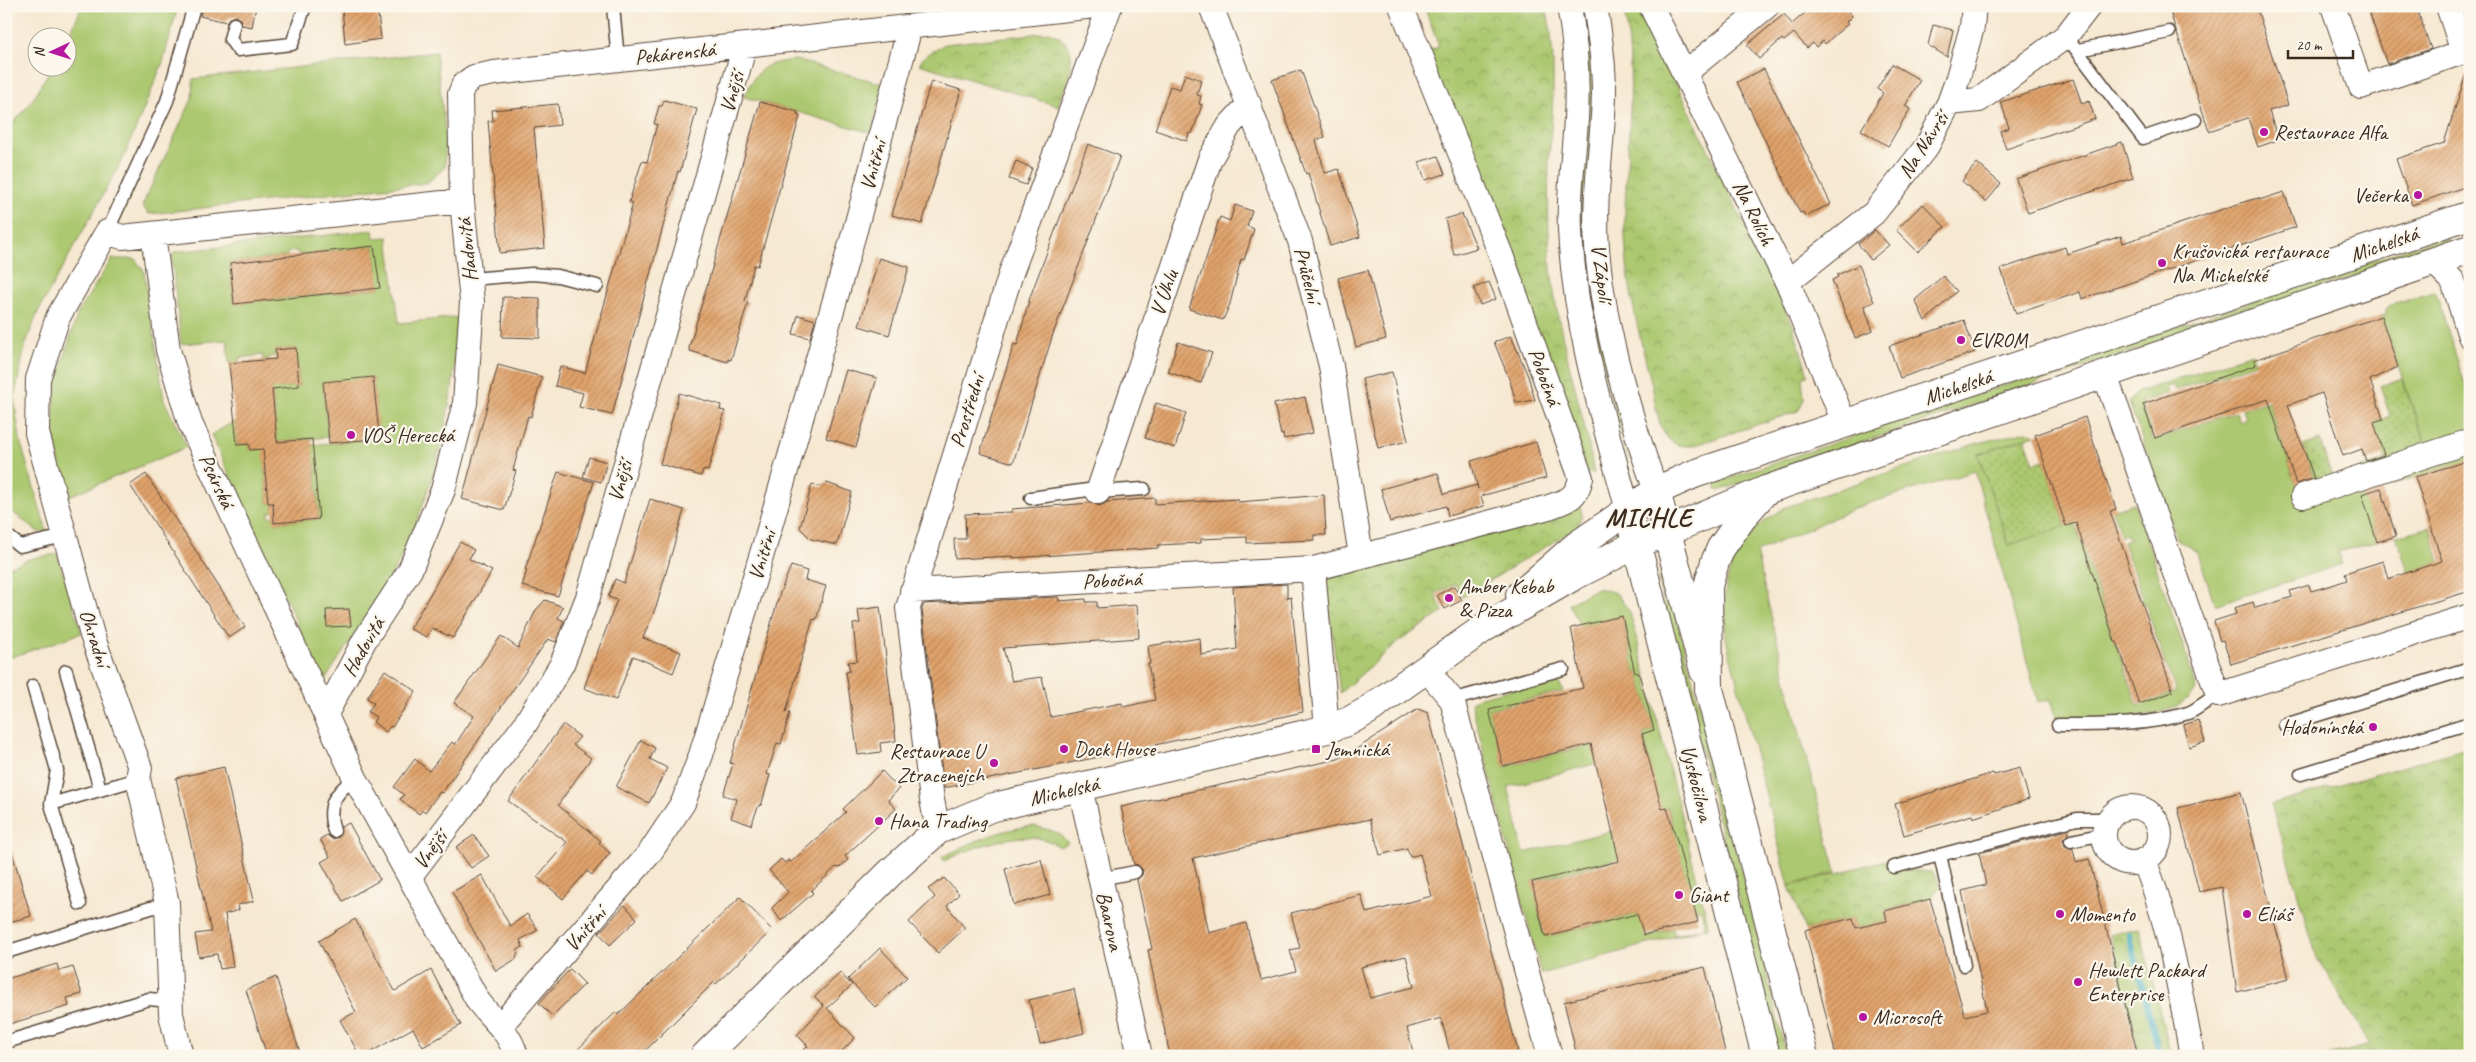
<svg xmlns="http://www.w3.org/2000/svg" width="2476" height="1062" font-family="Caveat,sans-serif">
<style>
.grass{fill:#acc86f;stroke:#747946;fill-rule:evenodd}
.park{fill:url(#park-crowns);stroke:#747946}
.garden{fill:url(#garden-dots);stroke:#747946}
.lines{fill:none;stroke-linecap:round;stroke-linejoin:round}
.stream{stroke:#3ea9bd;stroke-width:6}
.building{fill:url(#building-hatch);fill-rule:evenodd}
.service-casing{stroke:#574639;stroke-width:15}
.minor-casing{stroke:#574639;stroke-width:26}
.tertiary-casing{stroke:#574639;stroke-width:30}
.secondary-casing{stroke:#574639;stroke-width:30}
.service{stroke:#fff;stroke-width:12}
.minor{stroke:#fff;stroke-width:24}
.tertiary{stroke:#fff;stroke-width:28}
.secondary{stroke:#fff;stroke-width:28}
.poi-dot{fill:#b5179e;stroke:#fbf7ec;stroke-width:2}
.labels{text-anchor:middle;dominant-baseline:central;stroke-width:4.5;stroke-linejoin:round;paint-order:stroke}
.street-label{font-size:21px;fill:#3b2a1e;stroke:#fbf7ec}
.poi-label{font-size:21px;fill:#3b2a1e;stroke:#fbf7ec;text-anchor:start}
.district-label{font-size:26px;font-weight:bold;letter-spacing:1px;fill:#3b2a1e;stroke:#fbf7ec}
</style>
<defs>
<pattern id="park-crowns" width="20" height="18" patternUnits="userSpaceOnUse" patternTransform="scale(1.25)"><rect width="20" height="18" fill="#acc86f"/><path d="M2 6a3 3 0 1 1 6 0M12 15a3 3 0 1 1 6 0" fill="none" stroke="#8da35b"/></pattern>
<pattern id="garden-dots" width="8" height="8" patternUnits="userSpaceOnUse" patternTransform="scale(1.25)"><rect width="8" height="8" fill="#acc86f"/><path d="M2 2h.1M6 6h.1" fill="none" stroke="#8da35b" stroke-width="1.8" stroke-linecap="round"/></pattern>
<pattern id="building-hatch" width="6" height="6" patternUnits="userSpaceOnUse" patternTransform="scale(1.25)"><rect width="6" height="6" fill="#e0a36c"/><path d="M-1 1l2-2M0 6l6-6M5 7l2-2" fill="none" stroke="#b78558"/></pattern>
</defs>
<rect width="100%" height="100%" fill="#fbf7ec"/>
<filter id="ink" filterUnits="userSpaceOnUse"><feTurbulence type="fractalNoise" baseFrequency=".02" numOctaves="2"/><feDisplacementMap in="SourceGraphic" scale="10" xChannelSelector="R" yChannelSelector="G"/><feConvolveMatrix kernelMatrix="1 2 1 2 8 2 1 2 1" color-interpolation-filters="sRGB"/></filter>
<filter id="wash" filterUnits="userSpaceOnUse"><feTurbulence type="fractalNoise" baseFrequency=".0096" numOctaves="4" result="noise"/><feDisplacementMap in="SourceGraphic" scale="20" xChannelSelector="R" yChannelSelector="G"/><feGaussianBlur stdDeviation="1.12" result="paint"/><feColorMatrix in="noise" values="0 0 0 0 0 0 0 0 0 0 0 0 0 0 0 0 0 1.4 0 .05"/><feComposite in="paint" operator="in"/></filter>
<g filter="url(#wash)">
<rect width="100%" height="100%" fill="#f6e8d1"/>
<path class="grass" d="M82 6H178L163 62 124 157 38 312 25 346 14 400 21 444 47 532H38L6 507V132L33 99 51 68H68V38Z
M1579 6H1589L1593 31 1591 195 1635 459 1632 461 1626 456 1589 305 1582 246Z
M436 52 445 131V167L427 183 149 214 142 206 192 99 193 79Z
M796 60 883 84 872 133 744 97C757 68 764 63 796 60Z
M373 230 374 238 388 237 399 323 459 317C454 402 438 482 400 559 379 602 349 641 324 682L211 435 235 421 237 445 249 444 250 450 292 446 265 469 268 503H273L274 511 269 512V517H274L275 523 319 519 315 464 299 446 374 439V433L378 432 373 378 324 388V394L329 393 325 402 328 437 277 442 271 381 279 388 299 386 296 348 276 350V356L269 357V359L263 360V355L239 358V362L229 363 227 340 181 344 172 258 175 252ZM374 246 380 288 234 304 230 263 287 256 288 252 298 251V255ZM349 609 350 626 326 610Z
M2442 237 2447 241 2443 246 1718 491 1716 489V484L1718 482Z
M112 259H135L144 271 164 400 187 447 67 497 53 432 55 388 78 312Z
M2434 292 2436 293 2470 400V460L2363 494 2377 542 2337 552 2342 564 2215 605 2198 553 2177 539 2129 402 2136 393 2252 353 2255 363 2229 372 2225 375V374L2175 390 2173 385 2166 388 2168 393 2141 402 2153 440 2236 412 2240 422 2246 419 2243 409 2268 401 2298 490 2426 446 2381 316 2386 315V309L2389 306Z
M2027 431 2035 435 1978 454 2009 545 2074 523 2087 554 2085 555 2138 706 2176 692 2166 665H2164V660L2145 603 2142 604 2143 598 2123 542 2129 540 2127 534 2121 536 2112 510 2134 503 2188 660 2196 690C2167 726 2098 718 2057 719L2051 700 2038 702 1975 471 1863 505 1756 552 1793 708 1836 872 1789 886 1726 639C1720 578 1730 538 1786 507L1971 445Z
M2430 527 2440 562 2408 572 2396 536Z
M57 554 82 633 6 659V568L32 558Z
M1666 576 1749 900 1786 1056H1778L1658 579Z
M1597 588 1616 593 1630 612 1709 927 1541 974 1471 702 1480 697 1556 679 1564 691 1489 709 1504 767 1594 744 1609 760 1508 787 1524 853 1612 831 1614 842 1629 839 1622 858 1533 881 1543 933 1546 937 1638 914 1646 937 1673 928 1674 935 1705 927 1701 909 1695 911 1668 808 1660 809 1643 734 1654 730 1639 673H1635L1622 616 1580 626 1569 604Z
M1033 826C1047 829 1060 831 1068 843L1059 847C1030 824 974 847 944 861L942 857C973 842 999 829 1033 826Z"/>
<path class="park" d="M1424 6H1546C1558 57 1552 110 1549 162 1548 193 1548 225 1550 257 1555 331 1582 400 1594 473L1586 474 1424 52 1439 47Z
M1623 6H1639L1792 323 1808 374 1802 379 1804 399 1798 411 1693 446C1688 446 1682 446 1678 445 1656 438 1656 399 1651 381 1637 328 1623 270 1625 214 1626 146 1638 73 1623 6Z
M1050 32C1087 48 1067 77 1058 106L919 64 925 56 945 44Z
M1580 504 1582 515 1578 527 1463 597 1455 584 1435 594 1443 612 1397 643 1340 693 1325 579Z
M2470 747V1056H2328L2370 1045 2317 958 2271 805Z
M1901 856 1905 870 1932 872 1941 885 1930 899 1885 910 1887 921 1856 928 1853 918 1805 930 1789 886Z
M2139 927 2171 1056H2140L2110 935Z"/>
<path class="garden" d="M2402 378 2426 447 2386 460 2373 423 2390 416 2380 386Z
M2025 438 2034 463 2044 460 2066 526 2009 545 1978 454Z
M2320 440 2332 477 2316 482 2303 446Z"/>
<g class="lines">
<path class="stream" d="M2129 934 2160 1056"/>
</g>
<g id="blocks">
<path class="building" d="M202 6H256L252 27 242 25 240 19 236 16 229 18 226 22 200 16Z
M342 6H377L381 39 345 44Z
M1813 6H1844L1852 16 1846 22 1848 24 1836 34 1825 44 1823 41 1816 47 1813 43 1807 48 1794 33 1784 41 1782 39 1759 59 1747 45 1784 14 1792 24Z
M2168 6H2256L2288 105 2269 111 2278 140 2258 147 2248 118 2209 131Z
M2367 6H2416L2431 49 2387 64Z
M1933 25 1953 30 1947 57 1928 45Z
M1892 64 1920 80 1905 106 1910 109 1888 146 1861 130 1883 93 1877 89Z
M1764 69 1831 204 1805 216 1803 212 1800 213 1737 82Z
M1301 70 1325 137 1316 140 1325 173 1339 169 1360 237 1330 246 1308 173 1306 174 1272 80Z
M1185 74 1201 80 1197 95 1201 96 1199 104 1202 105 1192 134 1189 133 1187 141 1155 130 1170 86 1180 89Z
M2466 74H2470V185L2412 205 2396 159 2444 143Z
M2073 79 2082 104 2089 101 2095 119 2006 149 2000 131 2009 128 2001 102Z
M931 81 961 90 922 224 892 215Z
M664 100 697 109 680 172 678 171 612 415 579 407 583 393 555 386 560 366 585 373 633 203 629 202 642 161 647 162 657 124H654L659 106H662Z
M760 102 798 112 797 115 800 116 758 266 754 265 745 301 748 302 731 360 728 359V362L690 351 689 348Z
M558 104 560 125 534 128 545 248 500 253 488 121H493L492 110Z
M2122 142 2133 178 2028 213 2016 179Z
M1088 144 1120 156 1053 334 1013 463 980 453 1014 344 1017 345 1030 297Z
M1438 156 1445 174 1425 180 1419 162Z
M1016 161 1032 168 1026 185 1009 179Z
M1977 163 2001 184 1986 202 1962 181Z
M2284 192 2296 227 2082 299 2080 292 2016 314 2001 269 2065 247 2067 254 2121 236 2123 243 2250 200 2259 198V200Z
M1923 204 1945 227 1918 252 1896 230Z
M1235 205 1252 211 1247 226 1254 229 1244 260 1241 259 1230 304 1223 320 1189 309 1220 217 1230 221Z
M1462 214 1477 248 1454 255 1445 219Z
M1875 230 1889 245 1871 260 1858 244Z
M374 246 380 288 234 304 230 263Z
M879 258 909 267 889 335 859 326Z
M1859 265 1874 302 1864 306 1873 331 1855 338 1832 280 1838 277 1837 275Z
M1368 270 1386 339 1356 347 1338 278Z
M1943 276 1957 291 1925 321 1915 300Z
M1489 282 1496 299 1480 305 1474 288Z
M503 297 540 298V338L502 337Z
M798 315 815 320 810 338 793 334Z
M2381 316 2398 367 2370 380 2383 419 2374 422 2384 455 2366 461 2362 449 2343 456 2322 393 2288 405 2314 478 2296 484 2268 399 2155 438 2143 404 2256 365 2254 360Z
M1964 320 1975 352 1900 378 1889 346Z
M1511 336 1528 376 1535 400 1516 403 1510 381 1494 342Z
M1178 342 1212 353 1201 383 1168 372Z
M296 348 299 386 272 389 277 442 312 439 319 519 274 523 273 503H268L263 449 250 450 249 444 237 445 229 363 276 359 275 350Z
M498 365 542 377 531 417 528 416 513 470 516 471 504 510 462 499Z
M846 370 877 378 856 447 826 438Z
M1392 372 1408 441 1378 448 1362 379Z
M373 377 379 433H374V439L329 443 323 382Z
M679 393 721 405 720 410 725 411 708 471 703 470 701 476 660 464Z
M1305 397 1313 433 1284 439 1283 434 1281 435 1274 404Z
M1156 403 1186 413 1175 448 1145 438Z
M2085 417 2116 509 2110 511 2173 692 2139 704 2117 642H2115L2076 523 2066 526 2035 435Z
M1536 442 1546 478 1481 496 1484 506 1448 516 1446 506 1390 522 1381 489 1438 473 1444 494 1477 485 1478 489 1471 461Z
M589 457 607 462 601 482 583 477Z
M2470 460V591L2231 664 2223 640 2220 641 2214 621 2236 614 2234 608 2253 602 2255 608 2273 603 2292 597 2290 591 2309 585 2311 591 2329 586 2347 580 2345 573 2383 561 2388 579 2442 561 2415 477Z
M558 472 594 482 558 596 522 586 527 570H525Z
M146 474 245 627 229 638 130 485Z
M827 483 852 492 837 545 811 539 800 528 812 484 821 487Z
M2381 488 2396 536 2377 542 2362 494Z
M1324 495 1326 535H1314V540L1247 543V537L1201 539V543L1158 545V548L1013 558V556L955 559 954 539H966L965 514 1012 512V509L1091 503 1100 506 1107 502 1155 498V504L1238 499V502Z
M650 499 684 510 657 604 643 638 681 652 673 673 633 656 616 700 584 688 617 600 608 597 615 579 624 583Z
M460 542 474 550 469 559 492 571 453 638 432 628 427 637 410 629Z
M791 566 807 571 805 580 826 586 816 620 813 619 786 712 790 713 781 744 777 743 767 774 770 775 761 806 759 805 751 825 731 818 737 799 723 795 733 764 730 763 780 593Z
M1287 584V598L1291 597 1303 712 1119 753 944 788 922 609 924 604 1058 597 1059 601 1086 599V602H1097V608L1137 605 1139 638 1003 648 1012 681 1042 677 1051 717 1122 703 1123 707 1155 700 1148 664H1150L1148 646 1200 638 1201 655 1237 649 1233 587Z
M1454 586 1462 600 1445 609 1437 595Z
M545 600 563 607 558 618 564 621 556 642 548 639 442 793 440 792 425 812 423 810 419 814 400 799 404 795 394 787 415 759 429 771 452 742 455 745 474 716 454 703 501 636 518 648 536 610Z
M880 607 896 741 880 743 881 752 858 755 846 672 850 671 848 662 857 661 853 624 860 623 858 610Z
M349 609 351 626 327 627 326 610Z
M1622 616 1635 673H1639L1654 730 1642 734 1662 809 1667 808 1678 844 1698 922 1644 935 1637 914 1545 937 1532 882 1619 861 1610 821 1591 744 1503 766 1489 710 1583 688 1571 628Z
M385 670 416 691 392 727 390 726 386 732 373 722 376 717 368 712 374 703 367 698Z
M1418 709 1428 713 1519 1056H1451L1441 1018 1407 1028 1414 1056H1170L1148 950 1152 949 1137 880 1142 875 1143 870 1138 865 1134 864 1121 807 1338 759 1358 748ZM1370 819 1380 855 1407 848 1410 857 1420 854 1432 896 1366 913 1361 895 1291 913 1300 948 1290 950 1296 971 1261 980 1246 923 1209 933 1193 858ZM1406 956 1414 987 1370 998 1361 967Z
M2198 720 2205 742 2189 747 2183 725Z
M563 724 580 737 573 745 591 758 558 805 601 841 599 843 610 853 592 875 587 871 563 899 537 877 567 842 508 801Z
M641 740 655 748 650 759 667 768 649 803 616 787Z
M224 767 254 901 238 905 239 910 225 914 233 967 220 969 217 954 199 957 195 934 211 932 176 778Z
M2020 768 2029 799 1973 818 1972 815 1904 835 1895 804 1993 773 1994 775Z
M882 771 899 789 888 800 896 809 845 856 848 860 839 868 836 867 811 891 813 893 781 921 772 908 788 892 769 870 781 859 785 863 788 860 791 862 846 812 843 809Z
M2241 792 2289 979 2237 992 2222 887 2199 892 2178 808Z
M349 823 380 880 343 901 321 862 330 857 320 839 327 835 332 839 339 837 341 827Z
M2068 830 2069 833 2063 839 2065 846 2073 849 2076 862 2089 859 2138 1056H1836L1805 930 1853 918 1856 928 1887 921 1885 911 1930 899 1965 1016 1987 1011 1962 891 1986 885 1979 853Z
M474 835 489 856 471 868 456 847Z
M11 849 31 916 6 923V850Z
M1041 859 1050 895 1014 905 1005 869Z
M482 875 510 926 527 914 538 930 520 940 523 947 518 950 516 959 496 971 452 892Z
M944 878 959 894 947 906 965 928 938 953 909 922 935 897 928 889Z
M740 897 772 930 716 984 714 982 640 1056H571L616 1012 618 1015Z
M625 905 637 919 610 945 599 933Z
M355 919 395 991 431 970 461 1025 423 1047 413 1028 364 1056H360L340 1020 356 1012 319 941Z
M880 948 907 977 875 1007 848 979Z
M57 964 59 971 73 967 82 994 67 998 69 1006 6 1025V979Z
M1705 967 1726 1056H1577L1564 1002Z
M570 969 585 984 552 1016 539 1003Z
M840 973 852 985 827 1008 855 1038 837 1056H798L808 1046 797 1035 824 1006 815 997Z
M276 977 301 1056H267L246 990Z
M1074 989 1084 1033 1040 1044 1029 1000Z"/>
</g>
</g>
<g filter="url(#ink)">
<use href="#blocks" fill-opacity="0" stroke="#574639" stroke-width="1"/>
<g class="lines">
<defs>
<path id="service" d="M613 6 618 60
M234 24 230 39 238 50 292 44 305 6
M2066 36 2143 138 2195 120
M2078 50 2169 32
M107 232 167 101 194 6
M471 279 532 274 558 276 597 286
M1031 498 1088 490 1098 492 1144 489
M6 535 20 546 65 536
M66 671 100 789
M33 686 57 770 51 804 80 904
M1452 700 1563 669
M2058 725C2103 725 2146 726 2188 713 2197 710 2208 699 2218 695
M2285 725 2470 668
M2301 774 2470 723
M51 804 138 779
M334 831C326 805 335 793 355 778
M2071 841 2104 834
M1940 855 1964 965
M1894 867 2077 819H2108
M1100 879 1135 872
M6 952 167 903
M6 1042 149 999 170 1001"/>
<path id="minor" d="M1211 6 1300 241 1331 366 1361 556
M1569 6C1576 44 1578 81 1576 119 1574 156 1568 192 1570 229 1574 324 1603 419 1628 510
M1595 6C1600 35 1604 64 1604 93 1603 145 1593 196 1597 248 1603 327 1630 417 1656 491
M1651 6 1791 290 1845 425
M2333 6 2361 87 2463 52 2448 6
M1685 73 1767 6
M1949 103 1979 100 2066 36 2089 6
M153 234 168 350 190 423 355 778 478 1001C493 1021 509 1030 516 1056
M2434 262 2453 281 2470 336
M1787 282 1874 213 1927 146 1949 103 1957 81 1972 27 1974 6
M2105 375 2218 695 2470 616
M1098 492 1210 159 1229 126 1249 104
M2303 496 2470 441
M1313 569 1327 729
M912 591 1313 569 1549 507C1568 500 1576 499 1581 478L1501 255 1401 6
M1427 670 1452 700 1550 1056
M326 714 364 641 410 570 443 490 465 403 472 302 462 201 460 94 464 84 474 77 494 73 1095 6
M1080 787 1140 1056
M2104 835a28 28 0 1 1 56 0a28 28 0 1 1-56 0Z
M938 830 932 800 908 608 1011 273 1110 6
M2144 861C2168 918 2181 994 2192 1056
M410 876 524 726 562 664 588 597 745 45
M501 1025 649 854 683 803 701 755 764 547 855 230 910 27
M181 1056 171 1014 167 903 138 779 140 768 92 635 37 433 38 379 58 317 107 232 122 237 462 201"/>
<path id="tertiary" d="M1656 491 1704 671
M1520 595 1576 546 1628 510
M705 1056 892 871 938 830 990 808 1327 729 1349 721 1367 711 1484 628 1574 576 1637 544 1766 490"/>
<path id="secondary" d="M1766 1056 1628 510 1656 491 1694 474 2470 215
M1804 1056 1709 689 1708 586 1715 562 1721 548 1745 514 1766 490 2470 249"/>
</defs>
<use href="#service" class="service-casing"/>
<use href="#minor" class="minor-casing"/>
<use href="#tertiary" class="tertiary-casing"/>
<use href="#secondary" class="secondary-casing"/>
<use href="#service" class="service"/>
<use href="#minor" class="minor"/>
<use href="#tertiary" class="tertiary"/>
<use href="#secondary" class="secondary"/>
</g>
</g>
<g class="poi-dot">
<circle cx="2264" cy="132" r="5"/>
<circle cx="2418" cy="195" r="5"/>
<circle cx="2162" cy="263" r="5"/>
<circle cx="1961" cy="340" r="5"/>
<circle cx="351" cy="435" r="5"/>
<circle cx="1449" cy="598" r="5"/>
<circle cx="2373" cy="727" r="5"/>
<circle cx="1064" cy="749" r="5"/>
<rect x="1311" y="744" width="10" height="10" rx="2.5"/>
<circle cx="994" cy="763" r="5"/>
<circle cx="879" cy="821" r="5"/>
<circle cx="1679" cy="895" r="5"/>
<circle cx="2060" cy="914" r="5"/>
<circle cx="2247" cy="914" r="5"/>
<circle cx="2078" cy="982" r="5"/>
<circle cx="1863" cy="1017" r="5"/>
</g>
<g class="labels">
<g class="street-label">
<text transform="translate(675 53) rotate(-6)">Pekárenská</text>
<text transform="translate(732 92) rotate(-74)">Vnější</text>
<text transform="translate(1923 145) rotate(-57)">Na Návrší</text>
<text transform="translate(873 165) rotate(-75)">Vnitřní</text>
<text transform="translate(1754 213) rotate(64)">Na Rolích</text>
<text transform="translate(2384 244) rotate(-19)">Michelská</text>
<text transform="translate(467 250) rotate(-96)">Hadovitá</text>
<text transform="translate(1602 273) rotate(83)">V Zápolí</text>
<text transform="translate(1308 275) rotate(76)">Průčelní</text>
<text transform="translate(1164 293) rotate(-71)">V Úhlu</text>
<text transform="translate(1545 377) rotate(70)">Pobočná</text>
<text transform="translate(1958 387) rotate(-19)">Michelská</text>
<text transform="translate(967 411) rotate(-73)">Prostřední</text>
<text transform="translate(217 481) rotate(65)">Psárská</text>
<text transform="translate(620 481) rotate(-74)">Vnější</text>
<text transform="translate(762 555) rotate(-73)">Vnitřní</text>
<text transform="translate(1112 580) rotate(-3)">Pobočná</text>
<text transform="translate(95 638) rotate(72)">Ohradní</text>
<text transform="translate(363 647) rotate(-60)">Hadovitá</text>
<text transform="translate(1697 783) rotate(76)">Vyskočilova</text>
<text transform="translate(1064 791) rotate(-13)">Michelská</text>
<text transform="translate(430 850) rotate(-53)">Vnější</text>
<text transform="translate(1110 921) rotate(77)">Baarova</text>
<text transform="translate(585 929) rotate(-49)">Vnitřní</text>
</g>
<g class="poi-label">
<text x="2274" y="132">Restaurace Alfa</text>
<text x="2408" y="195" text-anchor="end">Večerka</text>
<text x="2172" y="251">Krušovická restaurace<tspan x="2172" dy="24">Na Michelské</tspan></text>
<text x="1971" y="340">EVROM</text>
<text x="361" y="435">VOŠ Herecká</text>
<text x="1459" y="586">Amber Kebab<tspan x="1459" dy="24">&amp; Pizza</tspan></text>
<text x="2363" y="727" text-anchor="end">Hodonínská</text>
<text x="1074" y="749">Dock House</text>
<text x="1326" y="749">Jemnická</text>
<text x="984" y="751" text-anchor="end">Restaurace U<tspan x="984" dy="24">Ztracenejch</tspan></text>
<text x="889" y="821">Hana Trading</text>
<text x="1689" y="895">Giant</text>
<text x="2070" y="914">Momento</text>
<text x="2257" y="914">Eliáš</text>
<text x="2088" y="970">Hewlett Packard<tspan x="2088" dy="24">Enterprise</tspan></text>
<text x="1873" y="1017">Microsoft</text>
</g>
<g class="district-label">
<text x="1649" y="517">MICHLE</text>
</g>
</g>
<rect width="2476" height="1062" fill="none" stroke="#fbf7ec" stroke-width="25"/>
<g transform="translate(52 52) rotate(266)"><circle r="24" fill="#fbf7ec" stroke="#aea59a"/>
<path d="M0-4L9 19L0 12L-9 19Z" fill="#b5179e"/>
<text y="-8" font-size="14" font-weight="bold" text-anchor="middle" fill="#3b2a1e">N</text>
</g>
<path d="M2288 50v8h65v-8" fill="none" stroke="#3b2a1e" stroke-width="2.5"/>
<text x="2296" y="50" font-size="15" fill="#3b2a1e" stroke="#fbf7ec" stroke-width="4" paint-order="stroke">20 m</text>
</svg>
